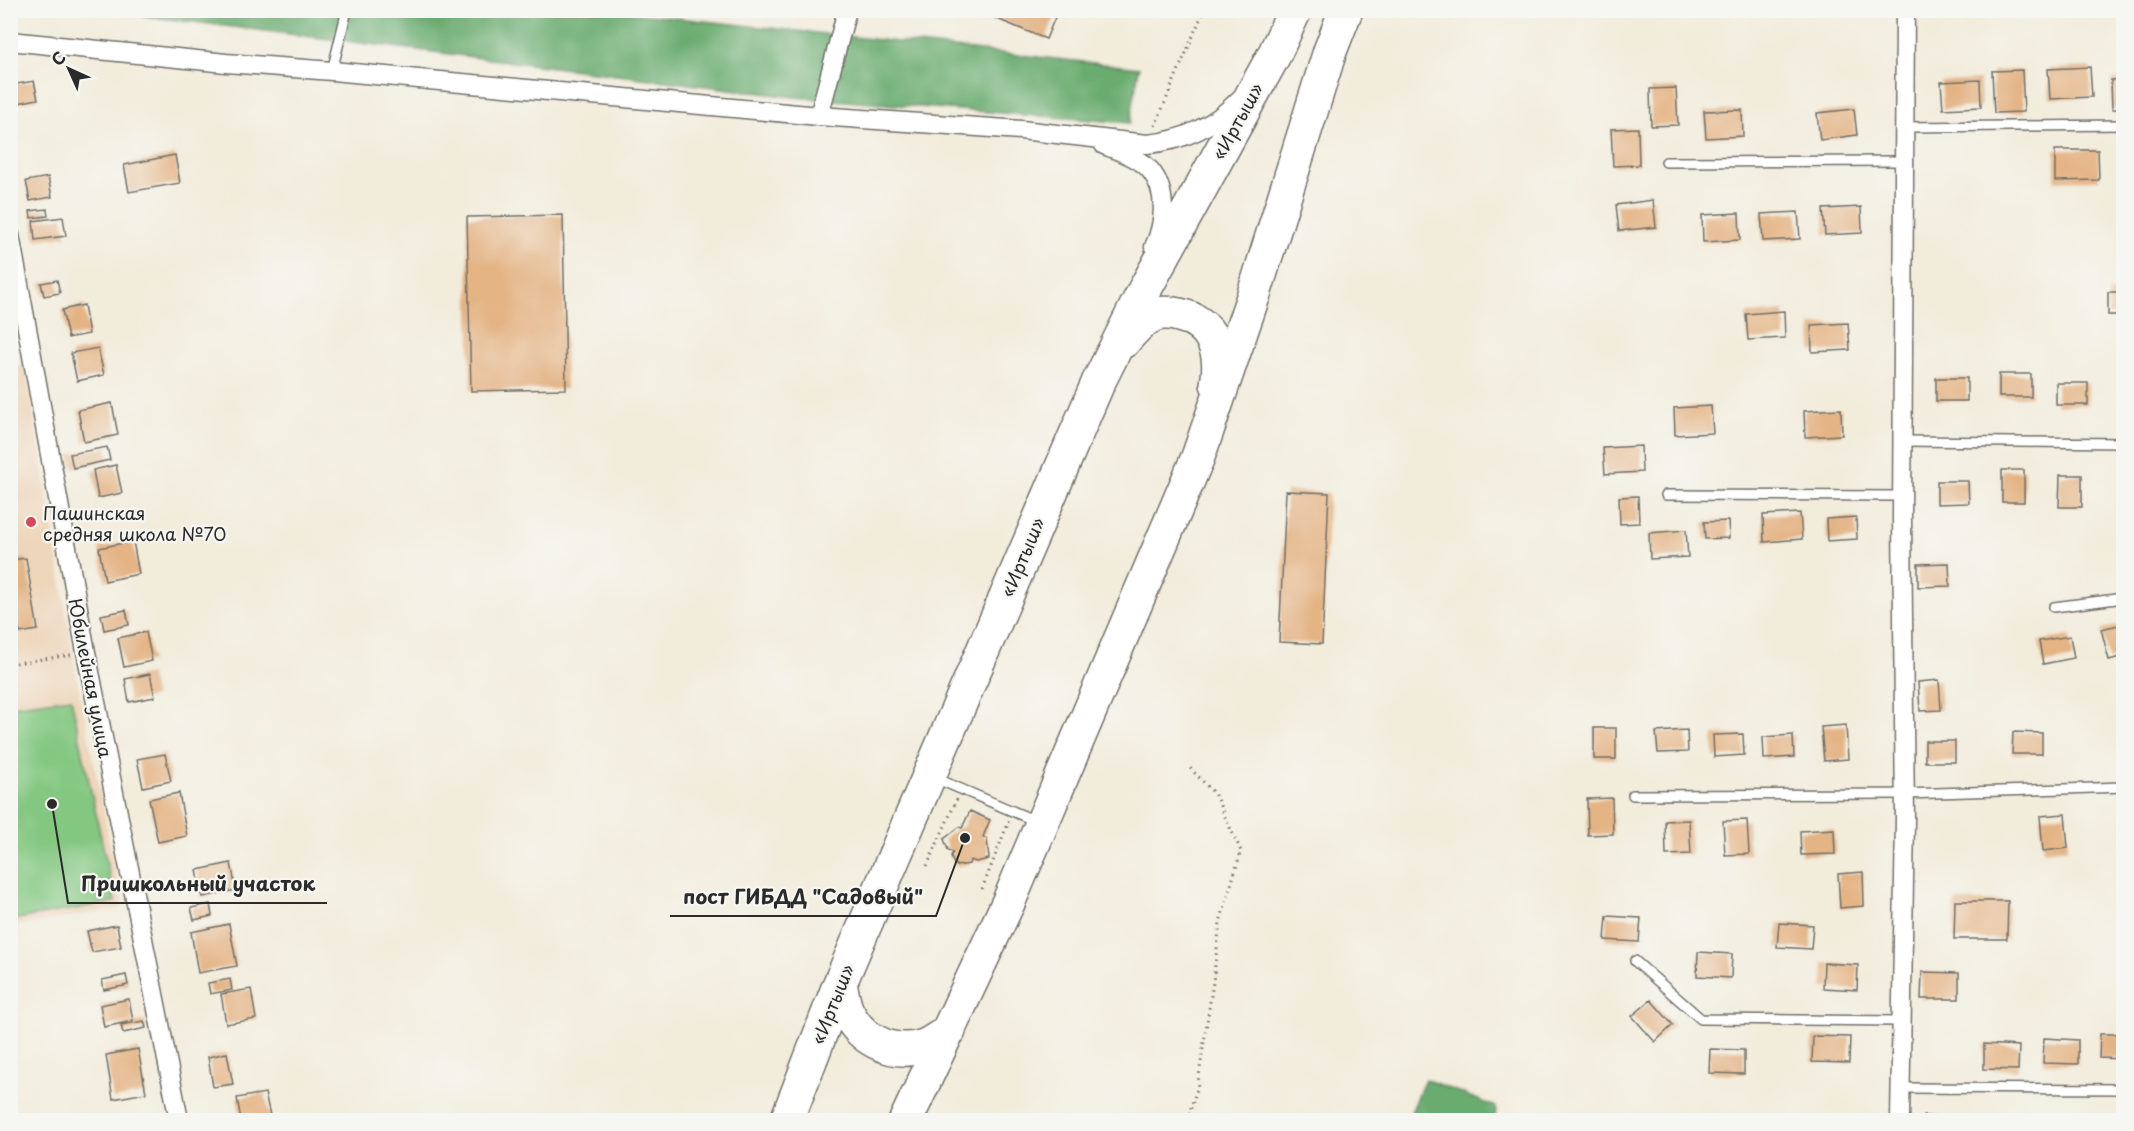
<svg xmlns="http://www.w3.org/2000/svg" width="2134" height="1131" font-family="'Playpen Sans',sans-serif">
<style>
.built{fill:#eed6bb}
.green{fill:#83c781;stroke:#577956;stroke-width:1.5}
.forest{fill:#6aac6f;stroke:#4a6c4d;stroke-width:1.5}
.building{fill:#e4b485}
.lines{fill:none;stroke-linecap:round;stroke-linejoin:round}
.lane-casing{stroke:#716f69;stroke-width:12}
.street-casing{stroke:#716f69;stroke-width:21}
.highway-casing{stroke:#716f69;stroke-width:36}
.path{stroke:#716f69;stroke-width:3;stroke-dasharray:1.5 4.5;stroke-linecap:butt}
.lane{stroke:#fff;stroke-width:9}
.street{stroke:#fff;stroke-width:18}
.highway{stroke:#fff;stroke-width:33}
.poi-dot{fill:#d1495b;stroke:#f6f6f2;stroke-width:2}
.labels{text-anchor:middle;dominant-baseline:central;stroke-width:4.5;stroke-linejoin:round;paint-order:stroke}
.street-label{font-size:18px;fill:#2b2b2b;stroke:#f6f6f2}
.poi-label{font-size:18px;fill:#2b2b2b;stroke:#f6f6f2;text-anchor:start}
.leader{fill:none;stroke:#2b2b2b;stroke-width:2}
.callout-dot{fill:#2b2b2b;stroke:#f6f6f2;stroke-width:2}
.callout-label{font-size:20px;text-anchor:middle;font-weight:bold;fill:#2b2b2b;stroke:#f6f6f2;stroke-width:4.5;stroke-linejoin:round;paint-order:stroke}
</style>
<rect width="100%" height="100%" fill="#f6f6f2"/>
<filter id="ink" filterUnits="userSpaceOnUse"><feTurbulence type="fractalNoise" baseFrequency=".0167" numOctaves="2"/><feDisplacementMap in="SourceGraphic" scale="12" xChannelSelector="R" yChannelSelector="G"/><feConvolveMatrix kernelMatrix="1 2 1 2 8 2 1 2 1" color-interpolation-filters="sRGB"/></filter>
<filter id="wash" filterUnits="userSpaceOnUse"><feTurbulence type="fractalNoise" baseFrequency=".008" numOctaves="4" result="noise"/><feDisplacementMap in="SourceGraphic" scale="24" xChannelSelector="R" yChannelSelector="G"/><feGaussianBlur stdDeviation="1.35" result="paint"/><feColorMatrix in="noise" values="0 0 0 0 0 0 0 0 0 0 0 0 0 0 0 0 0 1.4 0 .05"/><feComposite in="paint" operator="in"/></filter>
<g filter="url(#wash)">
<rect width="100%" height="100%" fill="#f2ecdb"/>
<path class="built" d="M26 364 77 678 123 908 11 927 10 367Z"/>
<path class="green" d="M71 698 115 902 11 920V706Z"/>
<path class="forest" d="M105 11H613L1139 68 1130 123 793 97Z
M1425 1079 1496 1107 1495 1120H1408Z"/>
<g id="blocks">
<path class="building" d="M975 10H1058L1046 39Z
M2090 67 2092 97 2050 99 2048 69Z
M2022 70 2024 112 1994 113 1992 71Z
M2124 79V109H2112L2111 80Z
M1980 80 1981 107 1943 109 1941 82Z
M34 81 38 99 13 104 10 85Z
M1676 88 1678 125 1651 126 1650 89Z
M1854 109 1857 135 1820 140 1817 113Z
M1742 110 1743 136 1706 138 1704 111Z
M1638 128 1639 165 1613 166 1611 129Z
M2055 150H2098L2099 180 2055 181Z
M175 155 180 183 129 192 124 165Z
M2120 157H2124V181H2120Z
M48 177 52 197 30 201 26 181Z
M1653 200 1656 227 1619 231 1616 205Z
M1861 207 1862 233 1825 235 1823 209Z
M47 209 48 216 31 218 30 211Z
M1798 212 1800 239 1763 241 1761 214Z
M1739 213 1740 240 1703 242 1702 215Z
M563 215 566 389 471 391 467 217Z
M63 217 66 236 35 240 33 221Z
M57 280 60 293 44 296 41 283Z
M2108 292H2124V315H2108Z
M84 305 89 334 68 338 62 310Z
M1784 311 1785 338 1748 340 1746 314Z
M1848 323 1850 350 1812 352 1811 325Z
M98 348 104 375 77 381 71 353Z
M1999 374H2031V397H1999Z
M1936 378H1967V401H1936Z
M2056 383H2088V405H2056Z
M112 403 118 435 84 442 78 410Z
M1711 406 1713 433 1675 435 1674 408Z
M1841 409 1842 435 1805 437 1804 411Z
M1641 446 1642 472 1605 474 1603 448Z
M107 447 110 460 73 468 70 454Z
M116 465 122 493 98 498 93 470Z
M2002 470H2024V502H2002Z
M2060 475H2082V507H2059Z
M1937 481H1968L1969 503 1937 504Z
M1286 491 1329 493 1322 644 1279 642Z
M1638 496 1639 523 1620 524 1619 497Z
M1800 513 1802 539 1764 542 1763 515Z
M1856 517 1857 539 1827 541 1826 519Z
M1728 521 1729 538 1705 539 1704 522Z
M1686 530 1688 557 1650 559 1649 533Z
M133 541 139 574 105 581 99 548Z
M26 558 38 630 20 633 10 577V560Z
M1949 563 1950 586 1918 587V564Z
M126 610 129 625 104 630 101 615Z
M2123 624 2124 656 2109 660 2101 629Z
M146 632 152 661 124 667 118 638Z
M2070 636 2074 658 2043 664 2039 641Z
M150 674 155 697 129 702 125 679Z
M1939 680 1941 710 1920 711 1918 682Z
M1846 725 1848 759 1824 761 1821 727Z
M1594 728H1616V759H1594Z
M1687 730 1688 752 1658 753 1656 732Z
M2013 732 2042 733V754H2012Z
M1743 734 1744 755 1714 757 1713 735Z
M1793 735 1794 757 1764 759 1763 737Z
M1925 741H1955V762H1925Z
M165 754 171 781 143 787 137 759Z
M179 793 187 836 158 842 149 799Z
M1612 798 1613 834 1588 835 1587 799Z
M970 811 990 820 983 837 987 839 989 859 976 862 970 860 969 864 957 866 953 862 951 856 953 852 948 850 944 839 959 827 962 828Z
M2065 814 2068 848 2043 851 2040 816Z
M1689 820 1691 854 1666 855 1665 821Z
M1747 820 1749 854 1725 855 1723 821Z
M1834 829 1835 854 1801 855 1800 831Z
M231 863 236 890 202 897 197 870Z
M1863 872 1864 906 1840 908 1838 874Z
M1955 901H2008L2007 939H1954Z
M210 904 212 916 194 920 191 908Z
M1607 916 1641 918 1639 942 1605 940Z
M1779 923 1813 925 1811 949 1777 947Z
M229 924 237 966 198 973 191 932Z
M117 925 121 947 92 952 87 931Z
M1698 952 1732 954 1731 978 1697 976Z
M1824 963 1858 965 1857 990 1823 988Z
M1922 972 1959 973V999H1921Z
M126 975 128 985 104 990 102 980Z
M230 979 232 990 210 994 208 983Z
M251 989 256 1019 226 1024 221 994Z
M129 999 133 1021 104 1027 100 1005Z
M1651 1000 1673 1025 1655 1042 1632 1016Z
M144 1021 146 1028 123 1033 121 1025Z
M2100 1034H2124V1059L2099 1058Z
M1813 1036 1850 1037 1849 1063 1812 1062Z
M2044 1038 2078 1040V1064L2043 1063Z
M1984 1044 2019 1046 2018 1070 1984 1069Z
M138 1049 146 1093 113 1099 106 1055Z
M1710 1049 1744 1050V1074L1709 1073Z
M227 1053 233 1084 213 1087 208 1057Z
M265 1093 271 1120H241L237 1098Z
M1924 1116 1957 1118V1120H1924Z"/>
</g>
</g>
<g filter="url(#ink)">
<use href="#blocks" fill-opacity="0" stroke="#716f69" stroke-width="1.5"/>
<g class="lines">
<defs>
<path id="lane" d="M332 71 347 10
M1904 127 2124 125
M1666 162 1904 161
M1902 441 2124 443
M1666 495 1902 496
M2054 607 2124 598
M935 778 1038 822
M1633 795 1904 794 2124 787
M1635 961 1701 1019 1901 1021
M1900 1088 2124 1089"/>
<path id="street" d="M10 41 226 63 332 71 819 116 1021 130 1147 144C1184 141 1215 125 1240 99
M819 116 847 10
M1104 145C1119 151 1139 157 1150 170 1168 191 1165 223 1154 247
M10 235 86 652 179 1120
M1900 1120 1905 819 1902 518 1905 10"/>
<path id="highway" d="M1124 341C1132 332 1140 321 1152 316 1160 312 1171 313 1179 315 1213 322 1223 353 1217 384
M840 983C842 992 843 1002 847 1011 860 1039 890 1055 921 1047 930 1045 941 1036 949 1031
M787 1120 840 983 1098 383 1145 289 1274 55 1295 10
M906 1120 1009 901 1198 457 1254 294 1330 51 1346 10"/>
</defs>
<use href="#lane" class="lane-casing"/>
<use href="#street" class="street-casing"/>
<use href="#highway" class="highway-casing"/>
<path class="path" d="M1155 126 1204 10
M10 664 71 655
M927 866 957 799
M982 889 1009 821
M1187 1120 1197 1089 1213 982 1220 922 1241 851 1214 793 1190 768"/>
<use href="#lane" class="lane"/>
<use href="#street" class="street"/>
<use href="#highway" class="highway"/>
</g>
</g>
<circle class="poi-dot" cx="31" cy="522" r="6"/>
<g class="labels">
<g class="street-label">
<text transform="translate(1237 121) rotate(-61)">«Иртыш»</text>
<text transform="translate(1022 557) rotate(-67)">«Иртыш»</text>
<text transform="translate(91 678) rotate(79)">Юбилейная улица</text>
<text transform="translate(832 1004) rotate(-68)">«Иртыш»</text>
</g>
<g class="poi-label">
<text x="43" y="512">Пашинская<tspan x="43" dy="21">средняя школа №70</tspan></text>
</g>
</g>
<path class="leader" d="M52 804L68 903H327M965 838L936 916H670"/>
<g class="callout-dot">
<circle cx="52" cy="804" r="6"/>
<circle cx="965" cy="838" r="6"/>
</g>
<g class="callout-label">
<text x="198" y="891">Пришкольный участок</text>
<text x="803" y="904">пост ГИБДД "Садовый"</text>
</g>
<rect width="2134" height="1131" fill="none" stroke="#f6f6f2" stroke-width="36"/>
<g transform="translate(69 69) rotate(315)" stroke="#f6f6f2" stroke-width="4.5" paint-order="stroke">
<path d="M0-4.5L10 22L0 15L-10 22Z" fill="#2b2b2b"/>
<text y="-9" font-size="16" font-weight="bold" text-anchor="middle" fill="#2b2b2b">С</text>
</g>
</svg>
